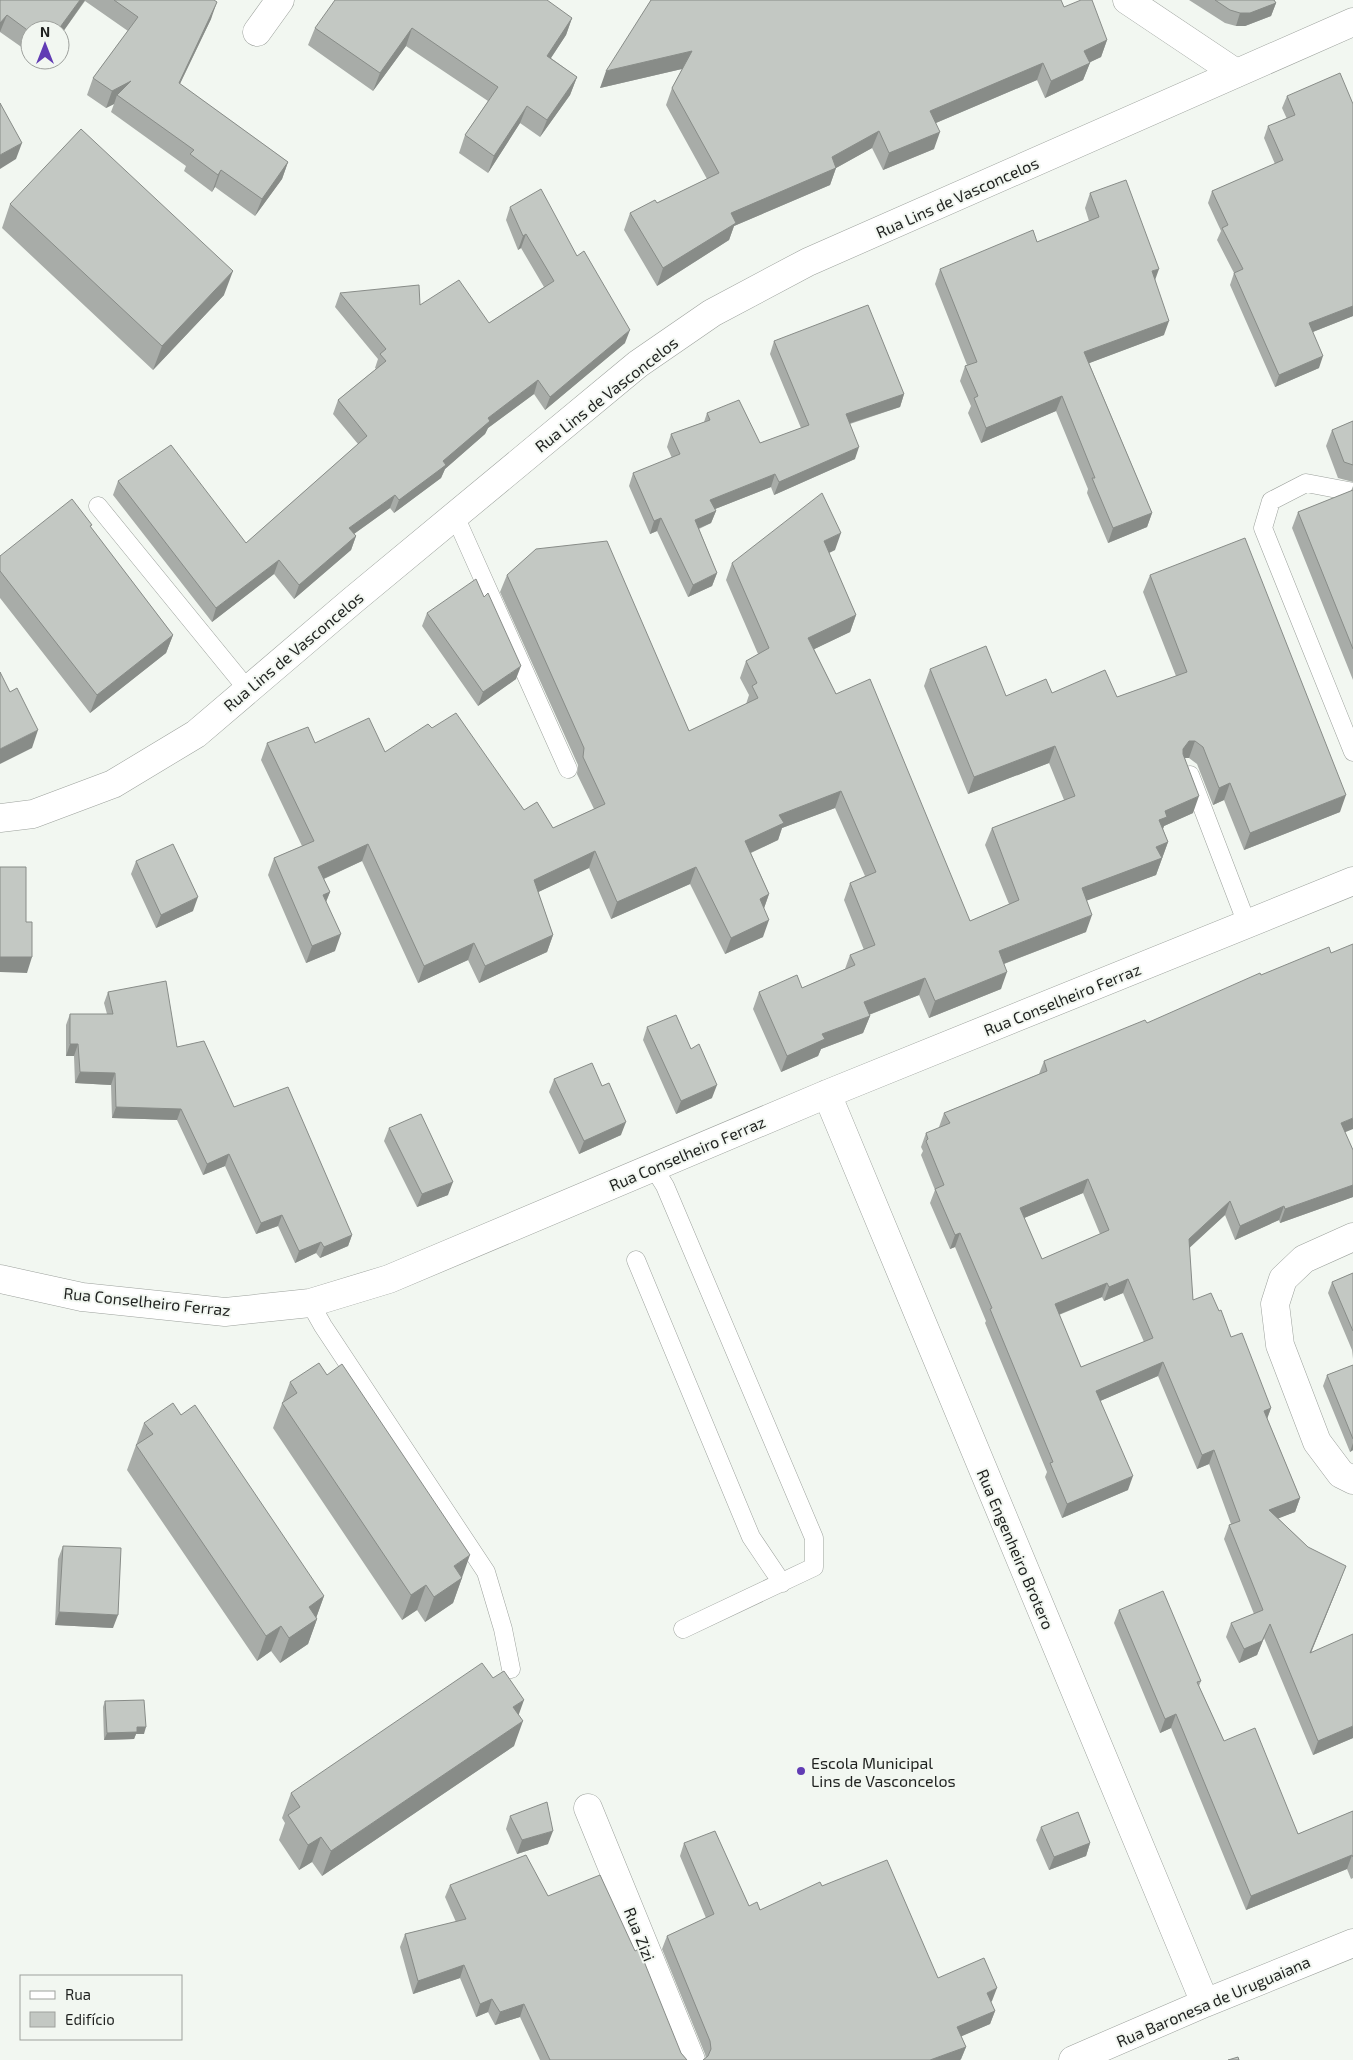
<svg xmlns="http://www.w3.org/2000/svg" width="1353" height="2060" font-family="'Exo 2',sans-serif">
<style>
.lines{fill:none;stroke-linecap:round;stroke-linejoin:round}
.service-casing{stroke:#9ca19c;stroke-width:19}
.minor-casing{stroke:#9ca19c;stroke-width:29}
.tertiary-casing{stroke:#9ca19c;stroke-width:29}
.service{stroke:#fff;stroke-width:18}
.minor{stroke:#fff;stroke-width:28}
.tertiary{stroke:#fff;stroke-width:28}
.wall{fill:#a8aca8;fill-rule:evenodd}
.shaded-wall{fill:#888c88}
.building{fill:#c3c8c3;stroke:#888c88;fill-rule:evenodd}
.poi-dot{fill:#613cb4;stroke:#f2f7f1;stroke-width:2}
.labels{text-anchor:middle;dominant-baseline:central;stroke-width:4;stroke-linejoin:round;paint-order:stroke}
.street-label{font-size:16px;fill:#1f211f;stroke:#f2f7f1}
.poi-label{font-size:16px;fill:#1f211f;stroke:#f2f7f1;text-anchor:start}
</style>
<rect width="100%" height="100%" fill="#f2f7f1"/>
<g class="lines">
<defs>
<path id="service" d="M1353 492 1306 483 1271 501 1263 528 1353 752
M98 506 248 690
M455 516 568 769
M1190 775 1247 924
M653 1167 665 1186 814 1538V1567L683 1629
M636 1260 751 1537 782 1583
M310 1303 323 1326 486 1572 503 1629 511 1669"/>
<path id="minor" d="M1127 0 1236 73
M257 32 280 0
M827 1094 1205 2003
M1353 1237 1304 1259 1283 1279 1275 1304 1280 1345 1317 1442 1341 1474 1353 1480
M0 1279 82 1297 225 1312 310 1303 389 1279 827 1094 1353 881
M588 1808 691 2060
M1073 2060 1205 2003 1353 1943"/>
<path id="tertiary" d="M0 818 33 814 113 784 196 734 352 601 638 364 712 313 808 262 1353 22"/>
</defs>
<use href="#service" class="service-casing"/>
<use href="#minor" class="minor-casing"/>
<use href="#tertiary" class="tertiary-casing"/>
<use href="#service" class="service"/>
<use href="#minor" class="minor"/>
<use href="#tertiary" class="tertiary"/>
</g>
<path class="wall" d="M0 0H214L211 19 180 84 288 162 282 179 255 216 215 187 212 192 184 171 186 166 111 112 114 104 106 108 87 95 93 78 128 31 85 1 60 36V30H30V53L0 32Z
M651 0 1064 7 1107 40 1101 57 1090 62 1083 80 1045 98 1037 80 936 123 934 149 883 170 872 148 836 168 830 185 734 226 729 240 657 286 624 230 630 213 657 203 707 179 666 105 672 88 682 69 600 88Z
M1189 0H1274L1276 3 1271 16 1245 26H1236L1225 23Z
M572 18 566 35 551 58 577 77 570 95 540 137 520 123 488 173 459 153 465 135 488 101 406 46 373 91 308 45 315 28Z
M1287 96 1353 104V316L1313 332 1319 368 1275 387 1230 285 1234 273 1217 240 1221 231 1208 203 1212 191 1275 164 1264 138 1268 126 1287 119 1282 108Z
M1090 193 1155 279 1164 335 1089 363 1152 513 1147 527 1108 543 1087 493 1088 489 1056 411 981 443 968 413 971 406 960 381 965 366 967 365 935 284 940 269 1037 242 1089 221 1085 208Z
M10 204 224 295 153 370 2 228Z
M510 207 625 343 545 410 534 394 488 428 485 434 445 469 441 478 394 513 390 508 354 534 356 536 351 550 294 599 274 574 212 622 113 495 118 481 246 543 358 444 333 414 338 400 376 369 375 368 378 359 335 307 340 293 420 305 489 323 544 287 521 248 518 250 506 220Z
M774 341 904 394 900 407 850 424 855 459 774 495 771 487 715 509 716 511 711 523 699 529 717 573 712 586 688 597 657 531 650 534 629 486 633 473 672 458 667 447 671 434 704 422 707 413 760 443 801 428 770 354Z
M1353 421V482L1338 478 1326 446 1332 430Z
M1353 486V680L1292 528 1298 512 1351 491Z
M91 528 173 635 166 653 90 713 0 598V556Z
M835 550 829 553 856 615 850 632 814 649 836 694 970 921 1009 904 985 845 992 828 1064 800 1049 763 968 794 924 686 930 669 1006 696 1052 693 1117 697 1176 676 1143 592 1150 575 1340 812 1244 850 1224 800 1213 805 1197 764 1189 758H1185L1193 813 1164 826 1163 829 1168 842 1156 875 1087 900 1086 932 1004 964 1001 989 929 1018 919 995 869 1015 870 1016 863 1033 821 1049 818 1056 781 1072 753 1009 759 992 802 988 845 969 850 955 864 950 844 900 850 883 865 876 835 808 782 828 778 840 751 853 769 894 764 908 763 937 725 954 690 884 611 919 589 868 538 892 553 935 547 952 479 983 468 960 418 983 362 861 324 879 330 892 326 902 335 951 306 963 268 875 274 858 302 846 261 760 267 743H315L385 752 432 728 524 810 553 828 594 809 577 774 578 765 500 592 507 575 689 731 746 704 749 695 740 678 746 661 758 654 726 580 732 563Z
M427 613 516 679 478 706 422 626Z
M136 861 193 911 156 928 131 874Z
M108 992 177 1047 352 1235 348 1246 320 1258 316 1253 295 1263 278 1226 256 1234 225 1166 203 1175 177 1120 112 1118 111 1085 75 1083 74 1056H66V1025L70 1014H107L104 1003Z
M1147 1023 1345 1133 1353 1150V1197L1280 1223 1279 1220 1235 1240 1225 1215 1189 1247 1193 1300 1231 1337 1271 1408 1267 1418 1300 1498 1295 1512 1278 1518 1341 1579 1311 1653 1353 1738 1313 1755 1264 1638 1257 1655 1239 1663 1226 1637 1231 1623 1254 1614 1224 1539 1229 1525 1231 1524 1209 1464 1197 1469 1158 1376 1100 1401 1128 1490 1062 1518 1045 1477 1047 1472 985 1323 986 1321 955 1247 950 1249 930 1203 935 1190 921 1155 923 1151 921 1147 926 1133 940 1128 939 1127 944 1113 1039 1074 1044 1061ZM1083 1193 1100 1234 1042 1259 1024 1218ZM1123 1293 1144 1342 1081 1367 1059 1315 1102 1297 1104 1301Z
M647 1027 712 1098 676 1114 643 1040Z
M554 1079 621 1135 579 1154 549 1092Z
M389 1128 448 1195 417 1207 384 1141Z
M1353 1273V1359L1352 1350 1328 1293 1332 1282Z
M1353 1365V1450L1350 1452 1323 1386 1327 1375Z
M290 1382 462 1578 453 1603 425 1622 417 1610 402 1620 273 1428Z
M181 1415 324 1596 316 1618 317 1619 308 1644 280 1663 271 1651 257 1661 127 1470 144 1423Z
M63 1546 113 1628 55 1625 58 1559Z
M1119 1610 1201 1681 1199 1686 1224 1741 1298 1834 1353 1811V1878L1351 1879 1347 1869 1246 1910 1171 1728 1160 1733 1114 1623Z
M105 1701 144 1734H136L134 1739 104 1740 103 1707Z
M519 1715 514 1746 322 1876 312 1862 299 1870 279 1840 285 1823 282 1818 291 1793Z
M510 1816 548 1844 517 1854 506 1829Z
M1041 1827 1090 1843 1086 1856 1049 1870 1036 1840Z
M684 1843 749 1906 760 1910 822 1886 938 1978 992 2001 991 2002 995 2011 990 2024 961 2036 966 2047 961 2059 960 2060H703L706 2058 705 2054 662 1949 667 1936 706 1918 680 1856Z
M450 1885 548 1896 687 2060H540L520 2017 495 2025 488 2012 476 2017 460 1978 413 1994 400 1947 405 1934 456 1922 445 1897Z"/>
<path class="shaded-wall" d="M80 0H85L60 36V30H58Z
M217 2 211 19 172 100 179 83Z
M1276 3 1271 16 1245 26H1236L1240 13Z
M7 15 0 32V23Z
M572 18 566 35 541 73 547 56Z
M412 28 406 46 373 91 380 73Z
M1107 40 1101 57 1078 68 1084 51Z
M692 51 686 68 600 88 606 71Z
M1043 63 1037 80 924 128 930 111Z
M1090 63 1083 80 1045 98 1051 81Z
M577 77 570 95 540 137 547 120Z
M131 81 117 95 114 104 106 108 112 91Z
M527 106 520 123 488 173 494 156Z
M879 131 872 148 836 168 830 185 734 226 729 240 657 286 663 268 731 213Z
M940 132 934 149 883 170 889 153Z
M22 143 16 159 0 169V155Z
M288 162 282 179 255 216 262 199Z
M221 170 215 187 212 192 218 175Z
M526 234 521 248 518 250 523 236Z
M1159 269 1154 283 1152 271Z
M233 271 224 295 153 370 162 346Z
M1353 306V316L1305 335 1309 323Z
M1169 321 1164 335 1079 367 1084 352Z
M630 330 625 343 545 410 550 397Z
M1323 356 1319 368 1275 387 1279 375Z
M538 380 534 394 488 428 485 434 445 469 441 478 394 513 399 500 443 461 488 418Z
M904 394 900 407 841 426 846 414Z
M1062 396 1056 411 981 443 986 428Z
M859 447 855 459 774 495 779 482Z
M775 474 771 487 705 513 710 500Z
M395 495 390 508 344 541 349 528Z
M716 511 711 523 690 532 695 520Z
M1152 513 1147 527 1108 543 1113 528Z
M661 518 657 531 650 534 654 521Z
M841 533 835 550 818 558 824 541Z
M356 536 351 550 294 599 299 585Z
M279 560 274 574 212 622 216 608Z
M717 573 712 586 688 597 693 585Z
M856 615 850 632 802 655 808 638Z
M173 635 166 653 90 713 97 695Z
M521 666 516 679 478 706 483 692Z
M38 730 32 748 0 764V749Z
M1189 741H1195L1189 758H1183V749Z
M1055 746 1049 763 968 794 974 777Z
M1230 783 1224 800 1213 805 1219 788Z
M841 791 835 808 782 828 778 840 739 858 745 841 779 815Z
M1346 795 1340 812 1244 850 1250 833Z
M1199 796 1193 813 1164 826 1161 834 1159 820 1165 811Z
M1168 842 1156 875 1075 905 1082 888 1156 847Z
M368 844 362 861 312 884 318 867Z
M595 851 589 868 528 897 534 880Z
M696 867 690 884 611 919 617 902Z
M330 892 323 909V895Z
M769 894 763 911 760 899Z
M198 897 193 911 156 928 161 915Z
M1092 915 1086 932 993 968 999 951Z
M769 920 763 937 725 954 731 938Z
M341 934 335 951 306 963 312 946Z
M553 935 547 952 479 983 485 966Z
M474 943 468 960 418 983 424 966Z
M0 957H32L27 973 0 972Z
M1007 972 1001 989 929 1018 935 1001Z
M925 978 919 995 858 1019 864 1002Z
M870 1016 863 1033 821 1049 818 1056 781 1072 787 1056 822 1034Z
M70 1044H78L74 1056H66Z
M80 1072 115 1073 111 1085 75 1083Z
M717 1085 712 1098 676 1114 681 1101Z
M116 1107 181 1109 177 1120 112 1118Z
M1353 1118V1129L1336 1136 1341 1123Z
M626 1122 621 1135 579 1154 584 1141Z
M229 1154 225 1166 203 1175 207 1164Z
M1088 1179 1083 1193 1015 1222 1020 1208Z
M453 1182 448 1195 417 1207 422 1194Z
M1353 1185V1197L1280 1223 1285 1209Z
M1230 1201 1225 1215 1184 1253 1189 1239Z
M1284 1206 1279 1220 1235 1240 1240 1226Z
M282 1215 278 1226 256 1234 261 1223Z
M960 1233 955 1247 950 1249 955 1235Z
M352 1235 348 1246 320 1258 324 1247Z
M321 1242 316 1253 295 1263 299 1251Z
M1128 1279 1123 1293 1104 1301 1109 1287Z
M1107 1283 1102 1297 1050 1318 1055 1304Z
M1163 1362 1158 1376 1091 1405 1096 1391Z
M1271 1408 1266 1422 1264 1411Z
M1353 1443V1450L1350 1452Z
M1214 1450 1209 1464 1197 1469 1202 1455Z
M1133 1476 1128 1490 1062 1518 1067 1504Z
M1300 1498 1295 1512 1264 1524 1269 1510Z
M470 1555 453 1603 425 1622 434 1597 454 1566Z
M1346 1566 1341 1579 1305 1667 1310 1653Z
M426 1585 417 1610 402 1620 411 1595Z
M324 1596 315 1621 317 1619 308 1644 280 1663 289 1638 309 1607Z
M59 1612 118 1615 113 1628 55 1625Z
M1270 1624 1264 1638 1257 1655 1239 1663 1244 1649Z
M281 1626 271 1651 257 1661 266 1636Z
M524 1700 515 1725 513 1707Z
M1176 1714 1171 1728 1160 1733 1165 1719Z
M523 1721 514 1746 322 1876 331 1851Z
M1353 1726V1738L1313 1755 1318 1741Z
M137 1727H146L144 1734H136L134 1739 104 1740 107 1733Z
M553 1831 548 1844 517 1854 522 1840Z
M321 1837 312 1862 299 1870 308 1845Z
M1090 1843 1086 1856 1049 1870 1054 1857Z
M1352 1855 1347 1869 1246 1910 1251 1896Z
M464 1965 460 1978 413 1994 418 1981Z
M997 1988 992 2001 982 2006 987 1993Z
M492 1999 488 2012 476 2017 480 2004Z
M524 2004 520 2017 495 2025 500 2012Z
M995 2011 990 2024 953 2040 957 2027Z
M966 2047 961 2059 960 2060H930Z"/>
<path class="building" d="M0 0H80L58 30H30V32L7 15 0 23Z
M114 0H214L217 2 179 83 288 162 262 199 221 170 218 175 190 154 194 150 117 95 131 81 112 91 93 78 138 17Z
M335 0H547L572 18 547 56 577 77 547 120 527 106 494 156 465 135 498 87 412 28 380 73 315 28Z
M651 0H1061L1064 7 1081 0H1092L1107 40 1084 51 1090 63 1051 81 1043 63 930 111 940 132 889 153 879 131 832 157 836 168 731 213 736 223 663 268 630 213 655 200 657 203 719 173 672 88 692 51 606 71Z
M1215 0H1274L1276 3 1250 13H1240L1230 10Z
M1340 73 1353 104V306L1309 323 1323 356 1279 375 1234 273 1243 269 1222 228 1228 225 1212 191 1283 160 1268 126 1295 115 1287 96Z
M0 103 22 143 0 155Z
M81 129 233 271 162 346 10 204Z
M1126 180 1159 269 1152 271 1169 321 1084 352 1152 513 1113 528 1092 478H1095L1062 396 986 428 974 398 978 396 965 366 977 362 940 269 1033 230 1037 242 1099 217 1090 193Z
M541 189 577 256 584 251 630 330 550 397 538 380 488 418 490 421 443 461 446 465 399 500 395 495 349 528 356 536 299 585 279 560 216 608 118 481 171 445 246 543 367 436 338 400 386 361 380 354 386 349 340 293 419 285 420 305 459 280 489 323 554 281 526 234 523 236 510 207Z
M868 305 904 394 846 414 859 447 779 482 775 474 710 500 716 511 695 520 717 573 693 585 661 518 654 521 633 473 680 454 671 434 710 420 707 413 739 400 760 443 809 425 774 341Z
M1353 421V465L1344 462 1332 430Z
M1353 490V649L1298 512Z
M822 493 841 533 824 541 856 615 808 638 836 694 870 679 970 921 1019 900 992 828 1075 796 1055 746 974 777 930 669 986 646 1006 696 1046 679 1052 693 1105 670 1117 697 1187 672 1150 575 1245 538 1346 795 1250 833 1230 783 1219 788 1203 747 1195 741H1189L1183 749V754L1199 796 1165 811 1167 817 1159 820 1168 842 1156 847 1162 858 1082 888 1092 915 999 951 1007 972 935 1001 925 978 864 1002 870 1016 822 1034 825 1039 787 1056 759 992 797 975 802 988 855 965 850 955 875 945 850 883 876 872 841 791 779 815 784 823 745 841 769 894 760 899 769 920 731 938 696 867 617 902 595 851 534 880 553 935 485 966 474 943 424 966 368 844 318 867 330 892 323 895 341 934 312 946 274 858 314 841 267 743 308 727 315 743 369 718 385 752 428 724 432 728 456 713 524 810 537 802 553 828 605 804 583 757 584 748 507 575 536 549 607 541 689 731 758 698 752 686 757 683 746 661 769 648 732 563Z
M72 499 92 525 90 526 173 635 97 695 0 571V556Z
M476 579 484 597 488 593 521 666 483 692 427 613Z
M0 672 10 692 17 688 38 730 0 749Z
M173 844 198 897 161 915 136 861Z
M0 867H26V922H32V957H0Z
M1353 944V1118L1341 1123 1353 1150V1185L1285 1209 1284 1206 1240 1226 1230 1201 1189 1239 1193 1300 1211 1293 1219 1311 1221 1310 1231 1337 1242 1333 1271 1408 1264 1411 1300 1498 1269 1510 1308 1547 1346 1566 1310 1653 1353 1634V1726L1318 1741 1270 1624 1262 1641 1244 1649 1231 1623 1263 1610 1229 1525 1240 1521 1214 1450 1202 1455 1163 1362 1096 1391 1133 1476 1067 1504 1050 1463 1053 1462 990 1309 992 1308 960 1233 955 1235 935 1189 944 1185 926 1141 928 1139 926 1133 950 1123 944 1113 1047 1071 1044 1061 1145 1020 1147 1023 1260 973 1261 975 1329 947 1331 953ZM1088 1179 1109 1230 1042 1259 1020 1208ZM1128 1279 1153 1338 1081 1367 1055 1304 1107 1283 1109 1287Z
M166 981 177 1047 204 1041 234 1107 288 1087 352 1235 324 1247 321 1242 299 1251 282 1215 261 1223 229 1154 207 1164 181 1109 116 1107 115 1073 80 1072 78 1044H70V1014H113L108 992Z
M676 1015 691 1049 699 1044 717 1085 681 1101 647 1027Z
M592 1063 602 1086 609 1083 626 1122 584 1141 554 1079Z
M421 1114 453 1182 422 1194 389 1128Z
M1353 1273V1331L1332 1282Z
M319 1363 327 1375 342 1364 470 1555 454 1566 462 1578 434 1597 426 1585 411 1595 282 1403 297 1393 290 1382Z
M1353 1365V1439L1327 1375Z
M173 1403 181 1415 195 1405 324 1596 309 1607 317 1619 289 1638 281 1626 266 1636 136 1445 153 1434 144 1423Z
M63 1546 121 1548 118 1615 59 1612Z
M1163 1591 1201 1681 1197 1682 1224 1741 1255 1728 1298 1834 1353 1811V1857L1352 1855 1251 1896 1176 1714 1165 1719 1119 1610Z
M482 1663 493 1678 504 1671 524 1700 513 1707 523 1721 331 1851 321 1837 308 1845 288 1815 300 1807 291 1793Z
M144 1700 146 1727H137V1732L107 1733 105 1701Z
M547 1802 553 1831 522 1840 510 1816Z
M1078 1812 1090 1843 1054 1857 1041 1827Z
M715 1831 749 1906 757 1902 760 1910 820 1882 822 1886 887 1860 938 1978 984 1958 997 1988 987 1993 995 2011 957 2027 966 2047 930 2060H703L708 2056 711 2049 710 2041 667 1936 714 1914 684 1843Z
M526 1855 548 1896 600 1875 635 1951 639 1949 681 2053 687 2060H550L524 2004 500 2012 492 1999 480 2004 464 1965 418 1981 405 1934 466 1919 450 1885Z
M1238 2057 1239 2060H1228Z"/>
<circle class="poi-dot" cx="801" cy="1771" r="5"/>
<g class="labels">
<g class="street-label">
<text transform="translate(957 197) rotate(-24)">Rua Lins de Vasconcelos</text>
<text transform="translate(606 394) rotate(-38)">Rua Lins de Vasconcelos</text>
<text transform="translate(293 651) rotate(-40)">Rua Lins de Vasconcelos</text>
<text transform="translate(1062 999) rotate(-22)">Rua Conselheiro Ferraz</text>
<text transform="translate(687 1153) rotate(-23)">Rua Conselheiro Ferraz</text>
<text transform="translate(147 1301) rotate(6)">Rua Conselheiro Ferraz</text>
<text transform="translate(1016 1549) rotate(67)">Rua Engenheiro Brotero</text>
<text transform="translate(640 1934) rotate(68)">Rua Zizi</text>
<text transform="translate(1213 2001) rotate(-23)">Rua Baronesa de Uruguaiana</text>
</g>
<g class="poi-label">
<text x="811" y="1762">Escola Municipal<tspan x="811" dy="18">Lins de Vasconcelos</tspan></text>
</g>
</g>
<rect x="20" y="1975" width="162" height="65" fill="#f2f7f1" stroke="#9ea19d"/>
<rect x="30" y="1991" width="25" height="8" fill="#ffffff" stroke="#9ea19d"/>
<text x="65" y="2000" font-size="15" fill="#1f211f">Rua</text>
<rect x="30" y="2012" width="25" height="15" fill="#c3c8c3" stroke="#9ea19d"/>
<text x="65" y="2025" font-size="15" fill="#1f211f">Edifício</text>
<g transform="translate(45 45)"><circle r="24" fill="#f2f7f1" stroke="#9ea19d"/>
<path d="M0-4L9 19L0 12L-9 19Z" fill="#613cb4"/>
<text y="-8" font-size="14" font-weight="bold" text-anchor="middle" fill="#1f211f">N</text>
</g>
</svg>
